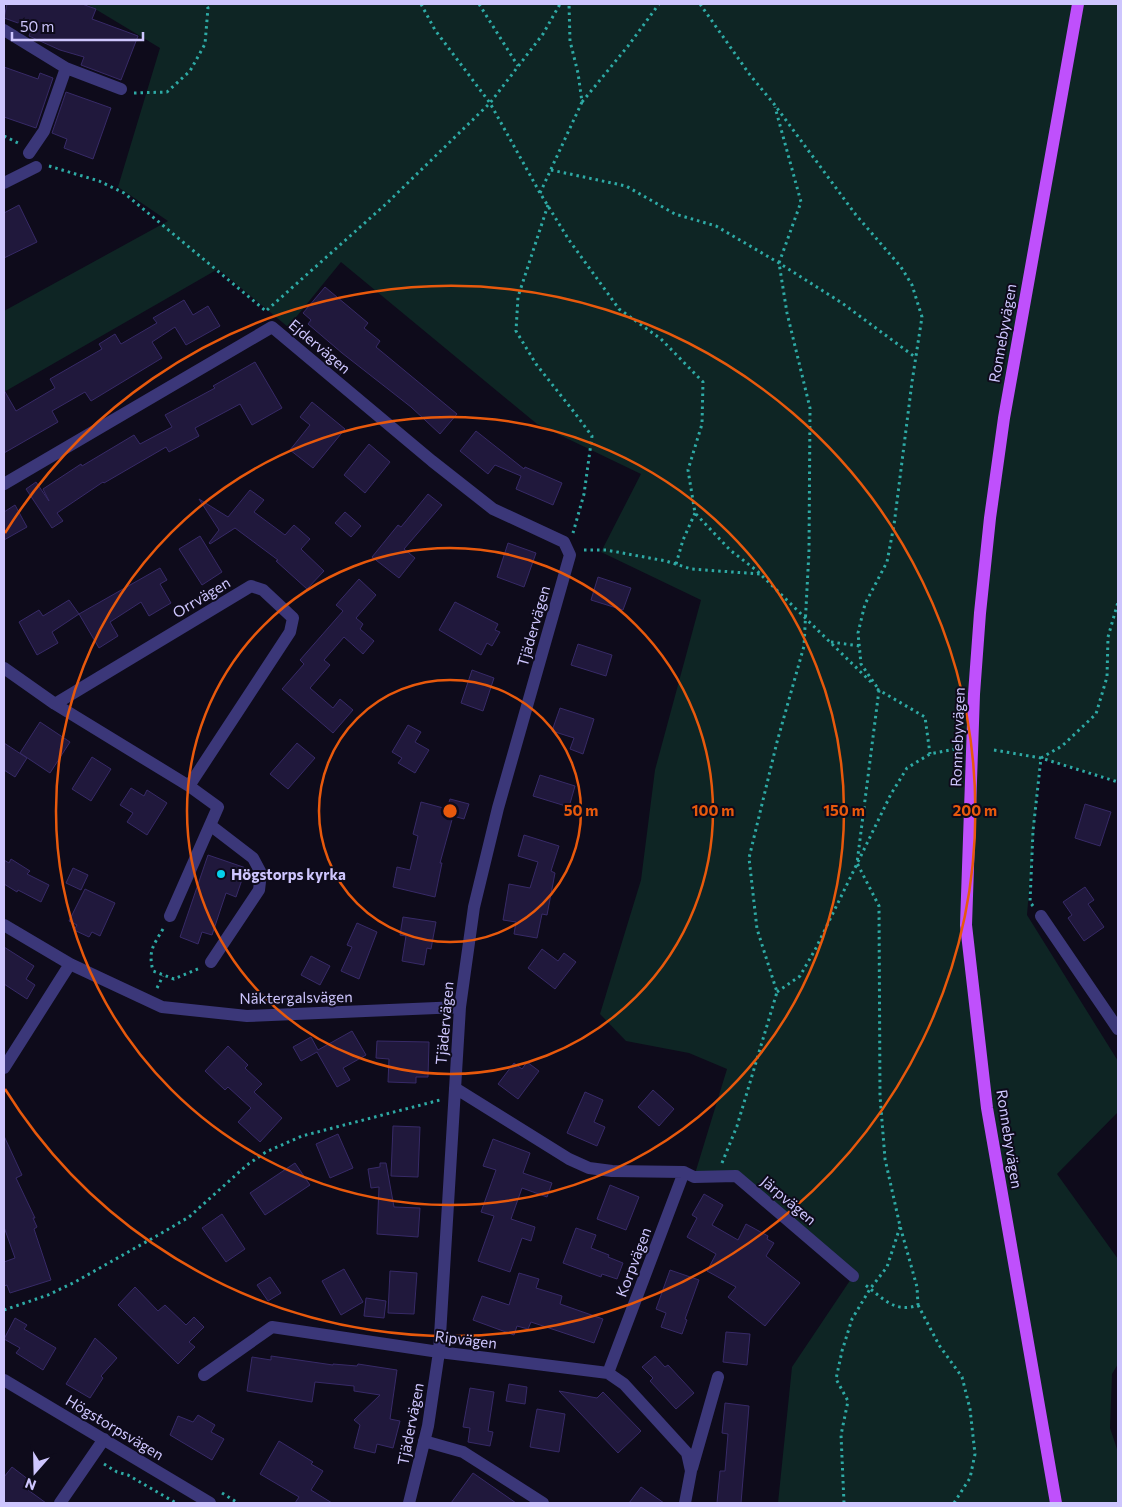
<svg xmlns="http://www.w3.org/2000/svg" width="1122" height="1507" font-family="Commissioner,sans-serif">
<style>
.green{fill:#0e2524}
.building{fill:#20183c;stroke:#372a67}
.lines{fill:none;stroke-linecap:round;stroke-linejoin:round}
.path{stroke:#2eaaa5;stroke-width:3;stroke-dasharray:2.5 4;stroke-linecap:butt}
.minor{stroke:#3b3779;stroke-width:12}
.major{stroke:#bf50fc;stroke-width:12}
.ring{fill:none;stroke:#e8590c;stroke-width:2.5}
.poi-dot{fill:#05d0ec;stroke:#0e0b1b;stroke-width:2}
.labels{text-anchor:middle;dominant-baseline:central;stroke-width:4;stroke-linejoin:round;paint-order:stroke}
.street-label{font-size:15px;fill:#cec6fe;stroke:#0e0b1b}
.poi-label{font-size:15px;font-weight:bold;fill:#cec6fe;stroke:#0e0b1b;text-anchor:start}
.centre{fill:#e8590c;stroke:#0e0b1b;stroke-width:2.5}
.ring-label{font-size:15px;text-anchor:middle;font-weight:bold;fill:#e8590c;stroke:#0e0b1b;stroke-width:4;stroke-linejoin:round;paint-order:stroke}
</style>
<rect width="100%" height="100%" fill="#0e0b1b"/>
<path class="green" d="M87 4H1118V781L1040 758 1027 915 1118 1061V1112L1057 1174 1118 1259V1364L1112 1374 1110 1428 1118 1452V1503H778L792 1367 853 1276 736 1176 694 1177 727 1069 689 1053 626 1041 600 1014 641 880 655 770 701 600 601 552 641 474 537 424 341 262 288 327 218 269 4 392V311L168 221 118 187 160 48Z"/>
<path class="building" d="M7 4H82L96 9 92 19 138 36 121 80 81 65 84 57 60 50 29 36 32 28 4 18Z
M4 67 38 79 40 73 53 78 36 128 4 117Z
M66 92 111 108 93 159 64 148 67 139 52 133Z
M19 205 37 242 4 258V213Z
M325 287 368 323 364 328 380 341 376 347 457 414 440 434 411 407 342 353 308 324 311 320 303 313Z
M184 300 193 315 208 306 220 326 186 345 175 327 152 342 162 358 91 401 85 392 52 411 58 422 4 453V390L16 411 55 388 50 379 102 349 99 344 115 334 121 344 157 323 153 318Z
M255 362 282 408 252 425 240 404 195 428 199 436 169 452 166 447 104 483 103 482 57 513 63 521 52 528 26 489 36 482 49 501 43 489 81 464 82 466 134 435 140 444 172 427 165 415 215 388 213 386Z
M312 402 345 429 313 468 290 450 310 425 300 417Z
M476 431 524 469 525 467 562 483 553 505 516 489 521 476 495 465 488 474 460 451Z
M369 444 390 462 365 493 344 475Z
M250 490 264 500 254 512 285 535 294 525 310 539 301 549 324 571 307 589 276 561 278 560 235 528 210 544 209 543 219 530 199 499 228 517Z
M428 494 442 505 404 549 415 558 399 578 372 557 398 525 401 527Z
M15 505 27 527 4 540V512Z
M345 512 361 526 351 537 335 523Z
M200 536 222 572 202 585 179 549Z
M508 543 536 553 524 587 497 577Z
M160 568 167 580 160 584 171 603 149 616 141 602 110 622 118 636 99 648 79 614Z
M598 577 631 588 623 610 591 600Z
M359 579 376 595 356 618 363 624 360 629 374 641 363 654 344 637 324 660 330 665 310 688 333 708 340 699 353 710 333 733 282 689 304 664 300 660 343 611 336 605Z
M69 600 79 614 52 632 58 643 37 655 19 622 39 610 43 616Z
M455 602 498 624 495 630 500 632 492 646 487 643 481 655 439 630Z
M578 644 612 655 606 676 571 665Z
M472 670 494 678 483 711 461 703Z
M560 708 594 719 583 754 570 749 574 738 552 731Z
M40 722 70 742 50 773 20 753Z
M408 725 421 732 415 742 429 750 415 773 398 763 402 758 392 752Z
M4 743 27 758 15 777 4 770Z
M297 743 315 758 288 789 270 774Z
M92 757 111 769 91 801 72 789Z
M540 775 575 786 569 807 533 796Z
M131 788 144 796 147 790 167 803 147 835 127 822 133 813 120 805Z
M450 799 469 804 464 819 453 816 440 863H442L435 897 393 887 397 867 410 870 418 836 413 834 421 802 447 809Z
M1085 804 1111 812 1100 846 1075 838Z
M524 835 559 846 551 871 555 873 547 915 542 914 537 938 514 934 516 922 503 920 509 884 530 888 538 862 518 856Z
M208 855 246 868 236 897 226 893 212 935 202 932 198 944 180 937Z
M11 859 30 871 27 874 49 885 41 902 18 890 17 892 4 884V860L9 863Z
M73 868 88 875 81 890 66 883Z
M1085 887 1094 900 1088 904 1104 927 1084 941 1068 918 1072 915 1063 902Z
M85 889 115 903 100 936 92 932 89 937 74 930 77 925 69 921Z
M403 917 436 922 431 949 427 948 424 965 402 961 406 936 400 935Z
M357 923 377 932 359 979 341 971 352 947 347 945Z
M4 947 34 966 26 979 35 985 27 999 4 984Z
M542 949 558 961 564 953 576 962 555 989 528 968Z
M311 956 330 966 320 985 301 975Z
M352 1031 366 1055 343 1068 350 1080 337 1087 317 1052 301 1061 293 1047 311 1037 318 1050Z
M377 1041 429 1042 428 1077H416V1083L388 1082 389 1059 376 1058Z
M228 1046 248 1065 245 1068 262 1084 254 1092 282 1118 260 1142 238 1122 251 1108 228 1087 225 1090 205 1071Z
M527 1062 539 1071 518 1099 498 1084 514 1063 522 1069Z
M653 1090 674 1109 659 1126 638 1107Z
M585 1092 603 1100 594 1122 605 1127 597 1146 567 1133Z
M393 1126 420 1127 418 1177 391 1176Z
M338 1134 353 1168 330 1178 316 1144Z
M4 1136 22 1175 16 1178 35 1218H33L37 1227 34 1229 51 1280 10 1293 7 1285 4 1286V1262L15 1258 4 1227Z
M493 1139 530 1153 523 1173 552 1183 547 1197 522 1188 511 1219 535 1227 531 1241 522 1238 510 1272 478 1261 494 1216 481 1212 496 1170 483 1166Z
M295 1163 310 1185 265 1215 250 1193Z
M380 1163H386L394 1207 420 1208 418 1237 377 1234 379 1187 371 1188 368 1169 380 1167Z
M610 1185 639 1197 626 1230 597 1219Z
M704 1194 723 1205 712 1225 738 1240 746 1224 768 1236 767 1239 774 1243 766 1256 800 1283 765 1326 728 1297 736 1287 707 1271 716 1254 687 1237 697 1218 692 1215Z
M222 1214 245 1249 226 1262 202 1228Z
M576 1228 596 1235 591 1248 609 1255 608 1257 623 1263 617 1279 602 1274 601 1277 563 1263Z
M344 1269 363 1302 341 1315 322 1281Z
M670 1270 699 1280 685 1319 687 1320 682 1334 661 1327 666 1313 656 1309Z
M390 1271 417 1273 414 1314 388 1313Z
M519 1273 539 1279 536 1288 562 1296 560 1304 603 1319 594 1343 531 1322 528 1329 517 1326 514 1335 473 1320 482 1296 509 1305Z
M270 1277 281 1293 268 1301 257 1285Z
M135 1287 158 1311 165 1305 186 1325 194 1317 204 1327 189 1342 195 1347 178 1364 118 1305Z
M366 1298 386 1301 384 1318 364 1316Z
M15 1318 27 1325 24 1329 56 1348 43 1370 16 1353 20 1348 4 1339Z
M726 1332 750 1334 747 1365 723 1362Z
M95 1338 117 1358 101 1376 103 1378 90 1398 66 1384Z
M271 1356 333 1365V1364L357 1366 358 1364 397 1370 390 1419 400 1421 393 1448 377 1444 375 1453 354 1448 360 1425 354 1420 380 1395 354 1391V1386L315 1382 312 1402 247 1391 252 1357 271 1360Z
M655 1356 665 1367 668 1365 694 1393 676 1409 650 1381 653 1378 642 1367Z
M509 1384 527 1387 525 1404 506 1401Z
M470 1388 494 1392 488 1431 493 1432 490 1446 468 1442 470 1428 463 1427Z
M559 1391 597 1398 603 1392 641 1431 618 1453Z
M725 1403 749 1406 741 1503H717L720 1471H725L728 1434 722 1433Z
M537 1409 565 1414 559 1452 530 1447Z
M198 1415 215 1425 211 1432 224 1439 212 1460 170 1435 178 1416 193 1422Z
M279 1441 313 1462 311 1464 323 1471 311 1490 332 1503H295L299 1497 260 1474Z
M12 1467 29 1480 24 1487 46 1503H4V1477Z
M473 1473 516 1503H451Z
M641 1487 664 1503H629Z"/>
<g class="lines">
<path class="path" d="M421 4 435 30 490 103 540 193 569 240 619 309 661 339 703 382 702 424 688 470 695 513 730 550 756 570 873 684
M479 4 518 66
M700 4 750 75 774 104 856 215 901 267 912 285 922 317 912 382 894 525 887 562 865 604 858 633 861 664 879 690 857 863 879 906 880 1096 885 1159 900 1226 917 1287 918 1305C894 1314 882 1297 864 1284
M134 93 167 92 190 71 205 44 208 8 205 4
M582 102 628 46 659 4
M4 136 18 143
M49 166 99 181 124 193 267 312
M551 170 626 186 675 214 716 226 779 263 842 303 915 357
M540 193 582 102 578 73 570 41 569 4
M548 205 518 297 516 331 536 364 574 412 592 436 584 494 573 533
M267 310 386 204 490 103 543 34 560 4
M584 550H606L666 561 691 569 760 574
M676 564 683 540 695 513
M831 642 860 646
M877 689 925 717 930 754
M994 750 1041 758 1118 782
M1033 906 1030 902 1033 831 1041 758 1062 746 1096 714 1107 677 1108 637 1118 602
M163 929C153 946 148 951 153 971L174 979 200 968
M157 988 163 976
M777 992 800 976 816 948 891 794 907 768 930 754 955 749
M722 1163 737 1126 777 992 757 929 749 858 777 742 804 646 809 551 810 408 787 313 779 263 801 202 775 107
M918 1305 939 1345 962 1377 970 1409 975 1454 970 1478 954 1503
M4 1310 48 1295 75 1282 160 1234 189 1217 247 1165 266 1152 302 1136 440 1100
M104 1464 117 1472 128 1475 176 1503
M222 1493 238 1503
M844 1503 841 1435 848 1401 836 1379 842 1351 852 1319 870 1289 887 1267 900 1227"/>
<path class="minor" d="M4 30 66 68 44 131 29 153
M66 68 121 89
M4 183 36 167
M4 484 272 327 432 461 493 509 564 542 570 555 498 808 474 907 460 1007 439 1352 428 1426 409 1503
M4 668 55 704 189 786 290 632 293 618 263 590 251 586 55 704
M210 825 253 858 261 873 259 890 211 962
M170 916 218 807 189 786
M1041 916 1118 1029
M4 925 70 964 162 1007 247 1016 460 1007
M4 1068 70 964
M455 1088 569 1159 589 1168 612 1171 684 1172
M608 1373 684 1172 694 1177 736 1176 853 1276
M204 1375 272 1327 439 1352 608 1373 624 1384 687 1453 691 1471 685 1503
M4 1380 210 1503
M424 1441 463 1452 543 1503
M692 1468 718 1377
M60 1503 104 1439"/>
<path class="major" d="M1056 1503 987 1108 966 925 974 694 980 613 990 518 1004 418 1078 4"/>
</g>
<g class="ring">
<circle cx="450" cy="811" r="131"/>
<circle cx="450" cy="811" r="263"/>
<circle cx="450" cy="811" r="394"/>
<path d="M5 533A525 525 0 1 1 5 1089"/>
</g>
<circle class="poi-dot" cx="221" cy="874" r="5"/>
<g class="labels">
<g class="street-label">
<text transform="translate(1002 333) rotate(-80)">Ronnebyvägen</text>
<text transform="translate(320 346) rotate(40)">Ejdervägen</text>
<text transform="translate(201 597) rotate(-31)">Orrvägen</text>
<text transform="translate(533 626) rotate(-74)">Tjädervägen</text>
<text transform="translate(957 737) rotate(-88)">Ronnebyvägen</text>
<text transform="translate(296 997) rotate(-1)">Näktergalsvägen</text>
<text transform="translate(444 1023) rotate(-85)">Tjädervägen</text>
<text transform="translate(1010 1139) rotate(81)">Ronnebyvägen</text>
<text transform="translate(789 1200) rotate(40)">Järpvägen</text>
<text transform="translate(633 1262) rotate(-69)">Korpvägen</text>
<text transform="translate(466 1339) rotate(7)">Ripvägen</text>
<text transform="translate(410 1424) rotate(-79)">Tjädervägen</text>
<text transform="translate(115 1427) rotate(31)">Högstorpsvägen</text>
</g>
<g class="poi-label">
<text x="231" y="874">Högstorps kyrka</text>
</g>
</g>
<circle cx="450" cy="811" r="8" class="centre"/>
<g class="ring-label">
<text x="581" y="816">50 m</text>
<text x="713" y="816">100 m</text>
<text x="844" y="816">150 m</text>
<text x="975" y="816">200 m</text>
</g>
<rect width="1122" height="1507" fill="none" stroke="#cec6fe" stroke-width="10"/>
<g transform="translate(35 1472) rotate(200)" stroke="#0e0b1b" stroke-width="4" paint-order="stroke">
<path d="M0-4L9 19L0 12L-9 19Z" fill="#cec6fe"/>
<text y="-8" font-size="14" font-weight="bold" text-anchor="middle" fill="#cec6fe">N</text>
</g>
<path d="M12 32v8h131v-8" fill="none" stroke="#cec6fe" stroke-width="2.5"/>
<text x="20" y="32" font-size="15" fill="#cec6fe" stroke="#0e0b1b" stroke-width="4" paint-order="stroke">50 m</text>
</svg>
